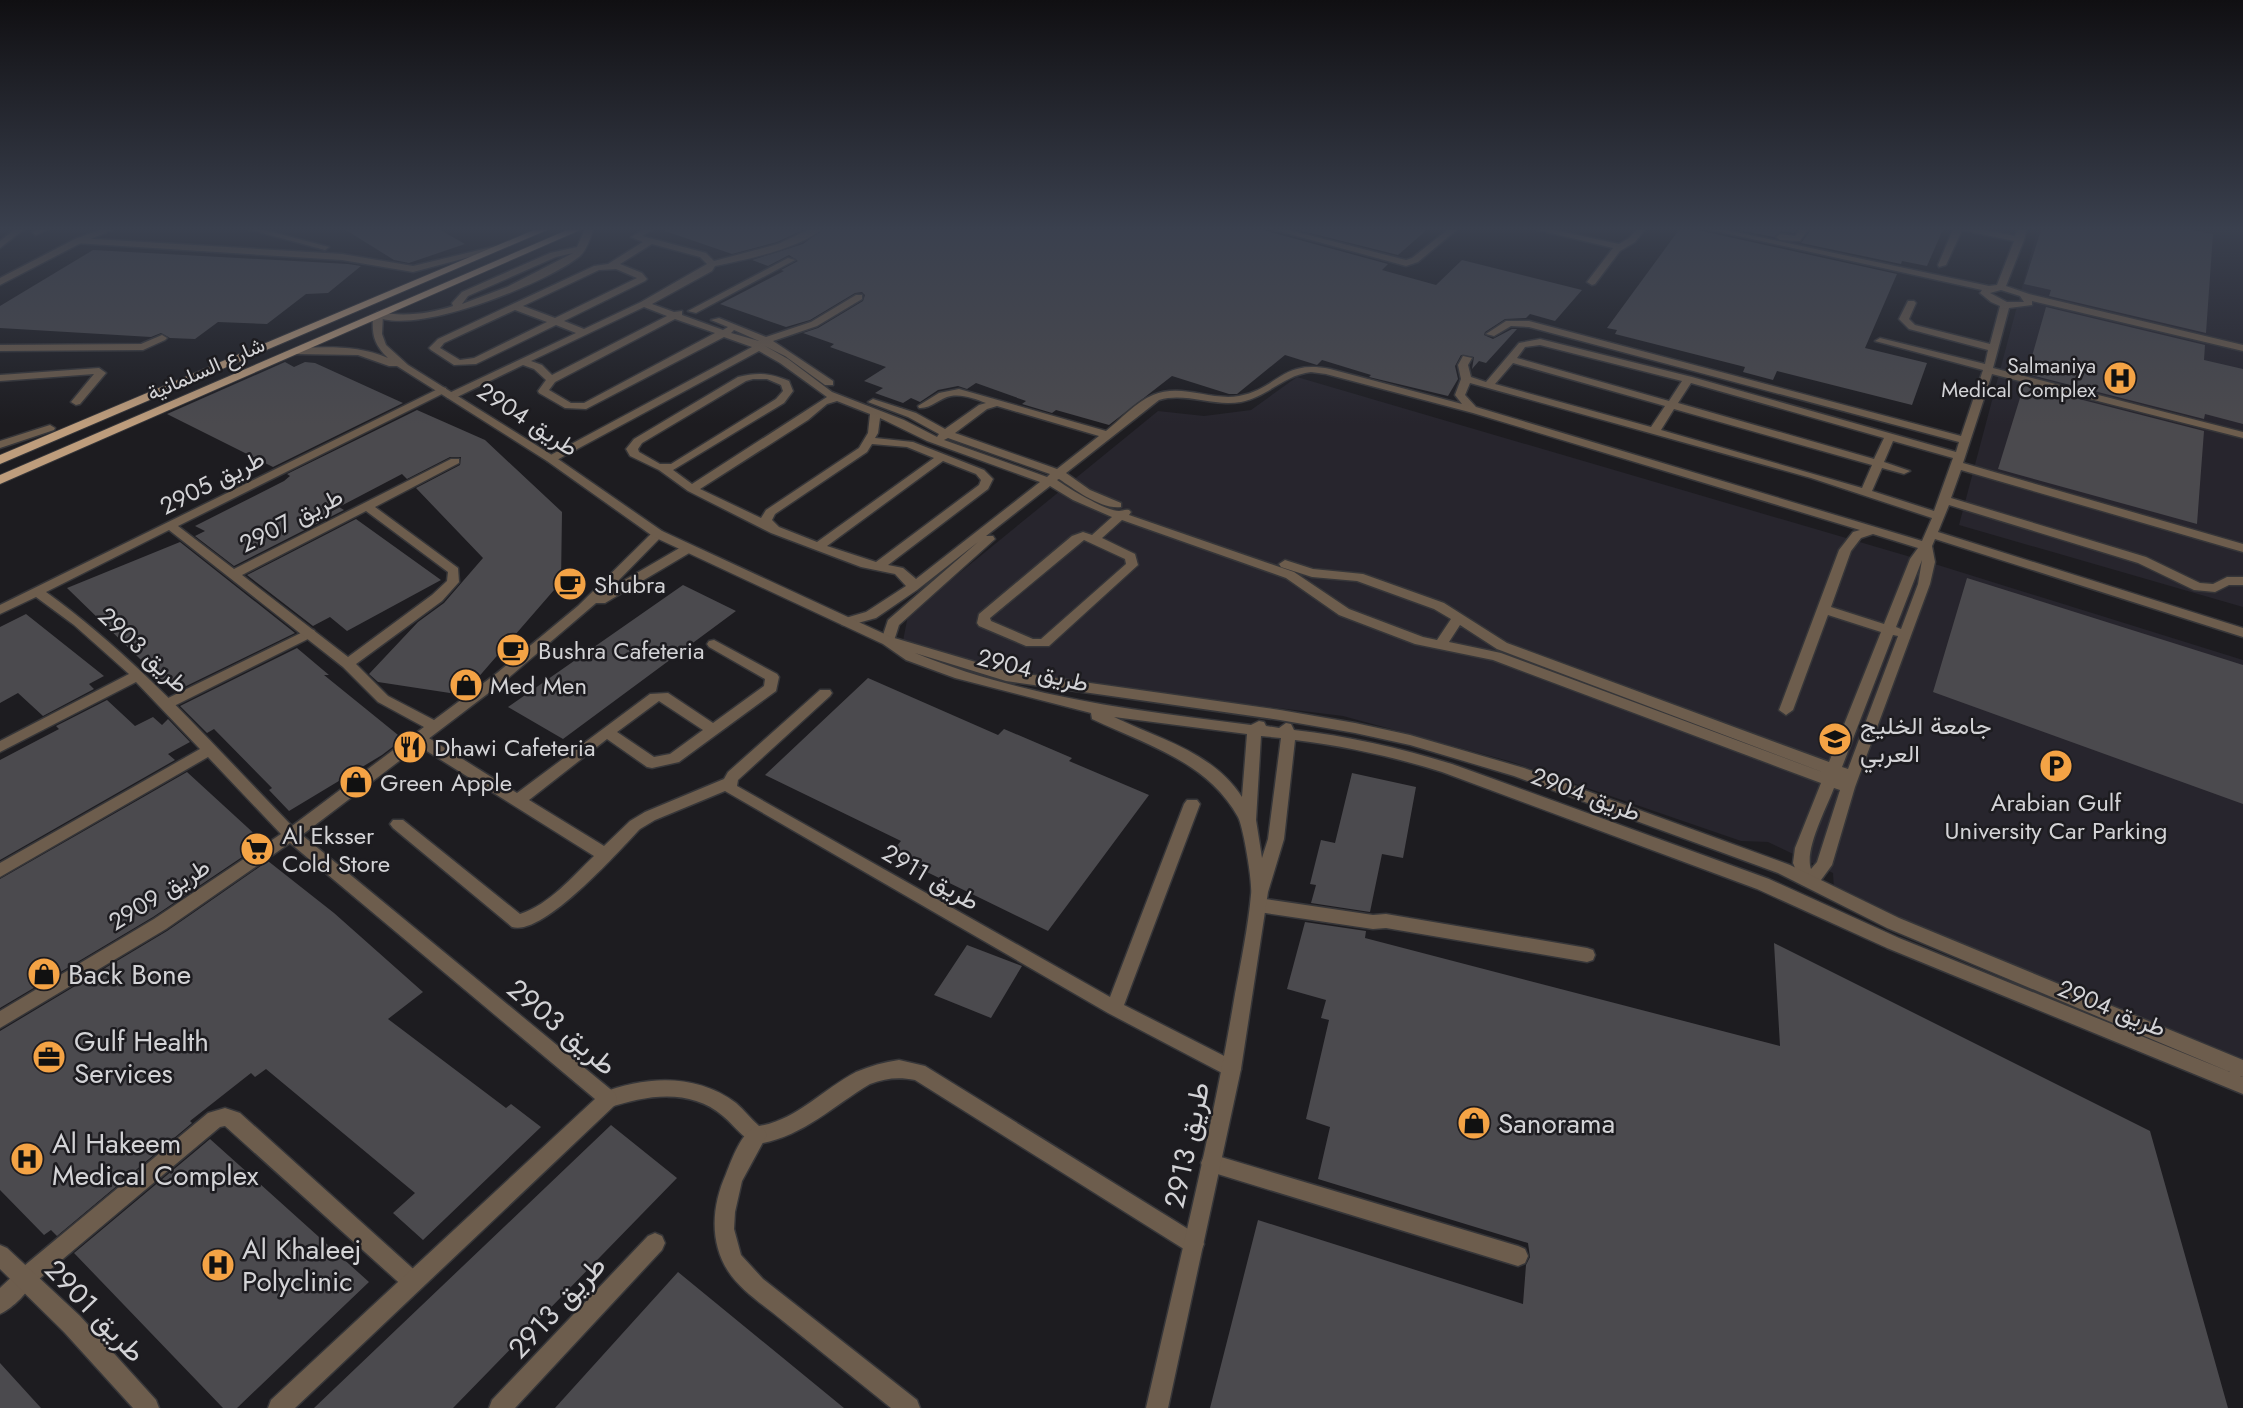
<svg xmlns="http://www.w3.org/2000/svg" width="2243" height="1408" font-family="Jost,Vazirmatn,sans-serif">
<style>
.built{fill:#27252d}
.building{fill:#4b4a4e}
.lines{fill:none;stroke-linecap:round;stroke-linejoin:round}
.service-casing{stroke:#363639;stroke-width:3}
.minor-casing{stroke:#363639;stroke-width:3}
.tertiary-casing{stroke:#363639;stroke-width:3}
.primary-casing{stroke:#363639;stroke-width:2}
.service{fill:#6d5d4d;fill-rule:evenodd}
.minor{fill:#6d5d4d;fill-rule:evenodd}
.tertiary{fill:#6d5d4d;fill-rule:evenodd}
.primary{fill:#be9d7c;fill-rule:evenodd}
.labels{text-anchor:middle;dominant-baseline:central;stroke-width:5;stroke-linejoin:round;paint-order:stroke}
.far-poi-label{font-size:21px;fill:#d3d3d6;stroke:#1d1c20;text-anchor:end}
.far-street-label{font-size:21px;fill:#d3d3d6;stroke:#1d1c20}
.street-label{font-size:24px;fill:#d3d3d6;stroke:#1d1c20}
.poi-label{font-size:24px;fill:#d3d3d6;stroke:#1d1c20;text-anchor:start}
.near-poi-label{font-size:28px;fill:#d3d3d6;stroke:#1d1c20;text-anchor:start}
.near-street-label{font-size:28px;fill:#d3d3d6;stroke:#1d1c20}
</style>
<rect width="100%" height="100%" fill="#1d1c20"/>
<path class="built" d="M2038 227H2222L2243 230V607L1959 525Z
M1297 377 1938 565 2243 660V1064L1858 904 1834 889 1833 873 1768 842 1741 841 1512 762 1343 716 1039 679 903 641 908 615 1158 411 1204 416 1251 410Z"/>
<path class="building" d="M341 227H435L465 244 409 263 394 260Z
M665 227H809L777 242 732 254 665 231Z
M826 227H1261L1263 230 1388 264 1382 270 1436 285 1462 260 1582 290 1555 321 1530 314 1526 318 1505 319 1485 332 1484 335 1493 339 1512 329H1517L1486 363 1479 361 1472 369 1474 357 1461 355 1455 366 1458 379 1448 396 1369 377 1371 375 1322 360 1317 365 1285 355 1237 394H1229L1172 376 1109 425 1056 410 1052 413 1022 404 1026 401 976 383 967 389 958 386 938 390 920 402 911 398 903 403 875 393 883 388 864 381 886 367 830 347 834 344 803 333 818 328 863 301 865 295 862 292 855 293 810 320 786 327 720 304 784 271 781 270 798 261 789 255 768 266 752 260 803 244Z
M1286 227H1430L1398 255Z
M1681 227H1695L1697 230 1897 274 1865 348 1927 363 1912 405 1777 371 1773 380 1743 372 1745 367 1615 334 1617 330 1607 328Z
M1723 227H1799L1794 233 1780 231 1774 237Z
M1813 227H1944L1927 266 1902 261 1901 264 1801 243Z
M2042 227H2173L2213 234 2206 333 2049 296 2051 290 2024 284Z
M93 250 348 264 361 266 328 293 306 294 267 324 218 322 195 339 170 338 161 333 151 337 0 328V306Z
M2046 307 2205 345 2204 360 2243 369V424L2205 414 2204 419 2027 374Z
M285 362 294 367 305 362 315 363 403 403 273 467 167 414Z
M2024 385 2204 431 2197 524 1998 469Z
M417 410 485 440 562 512 561 582 463 695 378 682 369 674 418 622 444 603 483 558 416 488 460 465 461 457H450L407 479 402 474 339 507 344 510 234 566 195 536 205 531 195 526 284 481 290 476 287 474Z
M356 519 441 580 347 631 330 617 313 626 247 575Z
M180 542 295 633 174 692 67 588Z
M1967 578 2243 665V804L1933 692Z
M683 585 736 611 563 739 508 707Z
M26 614 104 676 89 684 94 689 43 716 18 693 0 703V627Z
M297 648 329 675H324L403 739 382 755 289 811 269 790 272 788 214 729 207 733 180 706Z
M868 678 998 735 1004 729 1072 758 1069 761 1149 795 1048 931 890 854 901 841 765 775Z
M107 700 135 726 153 717 162 725 168 719 190 742 168 754 175 760 0 860V760L59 729 56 726Z
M187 772 260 839 249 846 254 849 153 917 0 1008V879Z
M1352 773 1416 787 1403 858 1382 854 1370 912 1311 903 1316 885 1310 884 1321 840 1335 843Z
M268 861 334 913 423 992 388 1019 506 1108 511 1104 541 1127 423 1240 393 1213 415 1193 266 1069 255 1077 251 1073 190 1121 192 1123 57 1236 51 1230 44 1235 0 1190V1031L167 931Z
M1305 922 1366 931 1365 938 1780 1046 1774 943 2150 1131 2228 1408H1210L1258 1220 1523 1304 1526 1265 1530 1257 1528 1243 1318 1179 1330 1127 1306 1119 1329 1020 1321 1018 1326 1000 1287 989Z
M967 945 1022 966 991 1018 934 995Z
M611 1125 677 1178 453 1408H314Z
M210 1139 369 1282 237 1408H223L74 1253Z
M678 1272 844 1408H555Z
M0 1363 41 1408H0Z"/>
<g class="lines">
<defs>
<path id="service" d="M18 227H27L0 248V241Z
M42 227H53L36 235 32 232Z
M240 227H253L329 247 325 250Z
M586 227H594C591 236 587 250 580 256 547 283 411 339 373 315L378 312C404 317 428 314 453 306L452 303 462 292 550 253 577 247ZM573 253 507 287 462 304 468 296 556 257Z
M647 227H657L642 236 706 253 714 261 778 244 814 227H824C801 249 747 259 715 266L712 271 652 304 674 312 682 311V315L723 330 728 327 711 320 719 318 766 337 811 322 856 295H862V299L817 326 773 341 833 381V385H825L785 356 765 346 788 359 832 392 904 420 937 437 939 434 908 417 868 402 873 399 916 413 945 429 979 405 986 403C975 399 963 394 951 396 939 398 931 409 919 408L918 406 939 393 959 389 1106 431C1120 420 1136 402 1153 395 1181 383 1211 401 1239 396 1278 389 1281 359 1330 369L1462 404 1455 395 1461 379 1458 365 1463 356 1472 358 1468 365 1471 377 1486 382 1519 343 1540 339 1692 377 1956 452 1959 442 1529 327 1511 326 1494 336 1486 334 1506 321H1529L1961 436 1983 370 1875 341 1880 338 1985 364 1988 350 1909 329 1899 319 1908 301H1914L1916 303 1909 319 1915 325 1990 344 2000 306 1991 302 1980 293 1982 290 1698 227H1712L1989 286 1997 285 2014 241 1962 230 1946 265 1939 267 1938 265 1954 227H1969L2015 236 2019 227H2027L2024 240 2006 286 2029 294 2243 345V351L2032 301V305L2009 308 1993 368 2243 432V438L1992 374 1963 463 2243 544V552L1961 470 1951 498 2146 557 2200 583 2213 584 2227 577H2243V585H2229L2215 592 2194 590 2138 563 1949 505 1938 532 2243 628V637L1935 539 1932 546 1935 562 1930 584 1855 787 1832 865 1821 880 1808 886 1802 885 1793 863 1795 848 1821 783 1493 660 1415 644 1339 615 1286 578 1122 520 1102 538 1135 554 1138 565 1049 646H1026L979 626 977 623 979 614 1072 536 1083 532 1092 535 1112 517 1073 500 1050 486 986 536H993L995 539 899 625 893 644 888 645 881 641 888 620 978 542 917 590 876 618 847 626 842 625 840 622 842 619 866 612 906 586 895 574 861 567 771 533 688 491 659 470 630 456 626 449 634 439 738 377C758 372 770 373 789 381L793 391 784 403 673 470 692 484 827 397 780 363 759 351 555 461H547V457L752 347 724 337 586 409 565 408 539 393 538 391 546 380 534 369 523 365 455 398H447V394L576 333 556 325 476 364 454 365 431 350 429 348 438 339 594 266 608 264 643 242 631 237ZM652 244 700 257 707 264 641 302 584 329 564 321 645 281 647 279 642 273 620 264ZM616 269 637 278 555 318 523 306 599 270ZM2001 290 2020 296 2024 302H2007L1990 293ZM644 307 667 316 552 375 542 365 531 361ZM515 310 547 322 474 358 460 360 440 348 444 343ZM675 319 715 333 584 403H571L549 390 555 382ZM734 330 759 341 731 333ZM1540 345 1682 381 1669 401 1517 358 1525 347ZM1513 363 1665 406 1651 427 1495 384ZM1311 372 1326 374 1473 413 1860 530 1853 532 1839 550 1779 710 1786 715 1793 710 1828 615 1881 632 1829 762 1507 643 1444 603 1363 574 1313 569 1285 560 1279 564 1281 567 1312 577 1357 581 1434 609 1451 619 1437 640 1423 637 1349 609 1294 572 1129 515 1131 512 1129 510C1125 509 1122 511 1119 511 1106 511 1068 488 1057 480L1059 479C1074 489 1102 510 1121 507V503L1090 490 1066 473 1159 400C1186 392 1213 407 1241 402 1267 397 1284 375 1311 372ZM753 379H767L781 385 783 391 776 399 671 464H660L639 452 638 449 642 443 746 381ZM1470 383 1811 478 1932 518 1922 541 1476 407 1465 395ZM1691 383 1884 438 1874 459 1678 403ZM837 401 870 414 868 433 859 448 766 510 761 518 700 489 808 420 827 404ZM997 406 1099 436 1057 469 955 433 987 409ZM1674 409 1872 465 1862 488 1661 430ZM880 418 927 441 1040 482 916 579 903 568 888 565 988 489 993 479 984 470 913 442 875 438 878 433ZM948 438 1050 474 1047 477 944 440ZM1893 441 1953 458 1934 511 1872 491 1882 468 1904 474 1910 471 1884 462ZM872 444 907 447 934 458 817 542 779 527 772 520 775 514 867 452ZM943 461 976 474 981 480 979 485 876 562 827 546ZM1873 534 1918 548 1910 559 1884 624 1831 607 1851 551 1861 538ZM1084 540 1125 559 1126 564 1041 639H1033L991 621 990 618ZM1922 560 1918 584 1901 629 1896 627ZM1460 625 1497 649 1825 773 1501 653 1449 642ZM1893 635 1898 636 1848 769 1842 767ZM1834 788 1840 790 1817 862 1811 869C1804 850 1827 807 1834 788Z
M1264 227H1277L1406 260 1412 258 1451 227H1460L1418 262 1406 266Z
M1526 227H1540L1619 244 1629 238 1639 227H1647L1635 242 1620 251 1595 284 1592 285 1587 282 1613 248Z
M1802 227H1810L1800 241 1780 240 1776 237 1780 234 1795 236Z
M78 238 342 254 413 266 496 246 500 249 413 272 342 260 75 243 74 241Z
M788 258 795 260 696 313 688 311Z
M162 335 167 338 165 340 143 350 0 351V345L141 344Z
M99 368 106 373 80 404 76 405 71 402 94 374 0 381V375Z
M309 629 314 630 316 633 314 636 172 707H162L160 704 162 701Z
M714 640 777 674 779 677 776 691 679 762 652 768 647 767 607 739 529 800 604 846 630 821 645 812 724 779 728 772 820 690H830L832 693 830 696 738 780 737 786 1110 997 1184 804 1187 800H1197L1200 804 1124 1005 1238 1063 1241 1069 1238 1075 1232 1077 1226 1075 1108 1013 725 791 655 820 640 829C619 851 543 937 512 927L393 828 390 824 393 820H403L520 914C550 904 572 877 594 856L414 743 412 739 414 735H424L517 793 650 694 668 693 713 723 764 686 765 679 709 647 707 644 709 641ZM659 701 703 730 670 754 654 757 617 732Z
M1259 898 1373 915 1386 914 1587 948 1593 950 1595 955 1593 960 1587 962 1386 928 1373 929 1259 912 1253 910 1251 905 1253 900Z
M899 1060 925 1066 1201 1237 1204 1244 1201 1251 1194 1254 1187 1251 915 1080C899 1077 886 1078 870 1084 833 1106 801 1138 757 1144 742 1138 735 1126 723 1116 690 1088 647 1095 608 1108L601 1105 599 1099 601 1093C646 1076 696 1073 736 1103 744 1110 751 1119 759 1126 797 1120 823 1089 856 1072 870 1066 884 1062 899 1060Z
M225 1108 240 1113 420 1275 423 1282 420 1289 413 1292 406 1289 225 1126 220 1127 32 1285 25 1288 18 1285 15 1278 18 1271 208 1113Z
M1211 1154 1518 1246 1525 1249 1528 1256 1525 1263 1518 1266 1211 1172 1204 1170 1201 1163 1204 1156Z"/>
<path id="minor" d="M108 227H119L81 243 0 285V278L75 239Z
M442 387 446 388V392L178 526 234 569 451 459H459V463L375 507 458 568 459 582 442 601 356 664 388 696 434 720 497 673 578 606 654 531H662L664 534 611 588 683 546H691L693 549 691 552 605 603H596L507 679 302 835 615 1093 617 1099 615 1105 295 1408H268L271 1400 595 1099 290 843 166 929 0 1028V1011L154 919 281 834 208 757 0 877V863L200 749 136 682 0 752V741L129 674 74 625 36 597 0 614V605ZM366 511 448 572 447 581 432 595 348 657 242 575ZM169 530 343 667 378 702 424 727 292 826C213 745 139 659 46 592Z
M50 425 55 428 54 430 0 448V441Z
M757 1126 764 1129 767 1135 742 1181 735 1212 734 1229 741 1255 763 1279 917 1400 920 1408H891C855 1379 819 1350 783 1321 765 1306 741 1291 728 1271 709 1241 712 1205 726 1174 732 1159 741 1132 757 1126Z
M655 1233 662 1236 665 1243 662 1250 515 1408H489L492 1400 648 1236Z
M25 1268 32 1271 35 1278C30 1291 13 1308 0 1314V1288L18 1271Z"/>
<path id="tertiary" d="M378 312 383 315 382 334 386 345 408 365 555 457 662 531 891 637 1006 671 1280 710 1355 723 1410 735 1524 768 1790 865 1899 918 2243 1060V1077L2240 1076 2243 1077V1094L1887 948 1757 889 1442 772C1394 757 1345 746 1295 740L1284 839 1268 892 1241 1069 1168 1408H1146C1177 1270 1212 1133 1235 994 1241 961 1248 928 1251 895 1253 883 1243 826 1238 817 1207 761 1146 745 1092 719L1091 713 955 678 906 660 883 644 654 537 547 461 397 366H389L358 355 296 354 291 351 296 348C327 347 358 345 388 358 373 344 372 334 373 315ZM915 653 1006 681 1280 720 1355 733 1410 745 1514 776 1778 873 1887 928 2230 1072 1899 938 1769 879 1452 764C1400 748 1348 736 1294 730L1291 724 1286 723 1279 728 1266 726 1264 722 1259 721 1251 725C1137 711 1022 697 915 653ZM1114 717 1247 734 1242 797C1213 752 1159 739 1114 717ZM1261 736 1281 738 1268 839 1262 858 1256 820Z
M0 1245 7 1248 80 1316 156 1400 159 1408H133L64 1332 0 1269Z"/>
<path id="primary" d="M541 227H554L0 464V455Z
M574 227H587L0 484V475Z"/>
</defs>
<use href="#service" class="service-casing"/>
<use href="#minor" class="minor-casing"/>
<use href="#tertiary" class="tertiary-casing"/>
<use href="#primary" class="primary-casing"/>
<use href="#service" class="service"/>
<use href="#minor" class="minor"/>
<use href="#tertiary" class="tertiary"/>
<use href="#primary" class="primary"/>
</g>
<linearGradient id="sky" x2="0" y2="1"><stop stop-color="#100f12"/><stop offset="0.54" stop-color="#3a404e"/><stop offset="1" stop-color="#3a404e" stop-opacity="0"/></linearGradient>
<rect width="2243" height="424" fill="url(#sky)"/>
<defs>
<symbol id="hospital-disc" viewBox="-11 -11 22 22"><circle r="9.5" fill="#f4a345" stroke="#1d1c20"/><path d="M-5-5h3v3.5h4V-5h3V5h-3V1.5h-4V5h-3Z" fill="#111"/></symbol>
<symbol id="cafe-disc" viewBox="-11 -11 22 22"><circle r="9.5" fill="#f4a345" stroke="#1d1c20"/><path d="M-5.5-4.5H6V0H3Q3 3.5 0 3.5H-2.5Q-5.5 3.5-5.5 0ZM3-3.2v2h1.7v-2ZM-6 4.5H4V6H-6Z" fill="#111"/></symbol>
<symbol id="shop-disc" viewBox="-11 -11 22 22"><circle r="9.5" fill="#f4a345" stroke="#1d1c20"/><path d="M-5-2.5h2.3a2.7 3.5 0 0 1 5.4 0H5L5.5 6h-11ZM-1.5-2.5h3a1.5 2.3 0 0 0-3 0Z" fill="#111"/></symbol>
<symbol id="university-disc" viewBox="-11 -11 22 22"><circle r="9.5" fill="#f4a345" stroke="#1d1c20"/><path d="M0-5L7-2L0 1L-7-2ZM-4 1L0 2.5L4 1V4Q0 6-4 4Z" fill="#111"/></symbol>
<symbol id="restaurant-disc" viewBox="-11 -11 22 22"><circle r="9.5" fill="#f4a345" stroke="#1d1c20"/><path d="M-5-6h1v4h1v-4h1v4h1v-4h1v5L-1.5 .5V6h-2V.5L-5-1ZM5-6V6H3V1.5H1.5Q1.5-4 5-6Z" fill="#111"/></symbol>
<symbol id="parking-disc" viewBox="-11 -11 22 22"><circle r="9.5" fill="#f4a345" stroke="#1d1c20"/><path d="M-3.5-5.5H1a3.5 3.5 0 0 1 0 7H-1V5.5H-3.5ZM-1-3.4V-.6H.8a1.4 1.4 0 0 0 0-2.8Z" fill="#111"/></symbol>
<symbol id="supermarket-disc" viewBox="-11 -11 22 22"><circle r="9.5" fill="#f4a345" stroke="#1d1c20"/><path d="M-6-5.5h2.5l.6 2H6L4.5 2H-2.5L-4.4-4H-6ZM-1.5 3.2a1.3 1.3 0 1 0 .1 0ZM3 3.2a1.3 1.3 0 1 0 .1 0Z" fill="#111"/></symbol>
<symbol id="office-disc" viewBox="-11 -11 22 22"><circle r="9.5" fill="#f4a345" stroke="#1d1c20"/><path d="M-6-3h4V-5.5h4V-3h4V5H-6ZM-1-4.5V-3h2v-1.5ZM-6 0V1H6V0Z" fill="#111"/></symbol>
</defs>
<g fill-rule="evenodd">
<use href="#hospital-disc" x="2101" y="359" width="38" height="38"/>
<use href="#cafe-disc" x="551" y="565" width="38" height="38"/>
<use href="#cafe-disc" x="494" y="631" width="38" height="38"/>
<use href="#shop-disc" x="447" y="666" width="38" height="38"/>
<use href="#university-disc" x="1816" y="720" width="38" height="38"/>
<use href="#restaurant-disc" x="391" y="728" width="38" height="38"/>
<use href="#parking-disc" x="2037" y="747" width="38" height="38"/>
<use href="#shop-disc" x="337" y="763" width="38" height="38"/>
<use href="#supermarket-disc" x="238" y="830" width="38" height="38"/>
<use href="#shop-disc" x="25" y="955" width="38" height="38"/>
<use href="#office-disc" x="30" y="1038" width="38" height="38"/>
<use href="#shop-disc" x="1455" y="1104" width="38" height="38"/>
<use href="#hospital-disc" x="8" y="1140" width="38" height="38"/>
<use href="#hospital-disc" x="199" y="1246" width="38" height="38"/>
</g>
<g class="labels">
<g class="far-poi-label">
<text x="2096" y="366">Salmaniya<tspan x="2096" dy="24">Medical Complex</tspan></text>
</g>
<g class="far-street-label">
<text transform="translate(206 369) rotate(-24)">شارع السلمانية</text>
</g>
<g class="street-label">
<text transform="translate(528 419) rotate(33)">طريق 2904</text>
<text transform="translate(212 482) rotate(-27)">طريق 2905</text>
<text transform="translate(291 520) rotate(-27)">طريق 2907</text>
<text transform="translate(144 650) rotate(43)">طريق 2903</text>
<text transform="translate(1033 670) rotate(14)">طريق 2904</text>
<text transform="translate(1586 794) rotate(20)">طريق 2904</text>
<text transform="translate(931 877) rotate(30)">طريق 2911</text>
<text transform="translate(159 894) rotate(-32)">طريق 2909</text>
<text transform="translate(2112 1008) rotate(22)">طريق 2904</text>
</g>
<g class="poi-label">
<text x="594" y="584">Shubra</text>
<text x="538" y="650">Bushra Cafeteria</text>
<text x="490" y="685">Med Men</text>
<text x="1860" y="725">جامعة الخليج<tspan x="1860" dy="28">العربي</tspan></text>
<text x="434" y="747">Dhawi Cafeteria</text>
<text x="380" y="782">Green Apple</text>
<text x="2056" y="802" text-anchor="middle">Arabian Gulf<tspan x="2056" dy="28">University Car Parking</tspan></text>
<text x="282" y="835">Al Eksser<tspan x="282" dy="28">Cold Store</tspan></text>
</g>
<g class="near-poi-label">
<text x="68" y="974">Back Bone</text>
<text x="74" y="1041">Gulf Health<tspan x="74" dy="32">Services</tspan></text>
<text x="1498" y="1123">Sanorama</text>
<text x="52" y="1143">Al Hakeem<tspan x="52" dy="32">Medical Complex</tspan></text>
<text x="242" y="1249">Al Khaleej<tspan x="242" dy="32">Polyclinic</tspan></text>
</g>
<g class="near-street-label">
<text transform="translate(562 1027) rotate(40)">طريق 2903</text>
<text transform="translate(1187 1145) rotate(-78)">طريق 2913</text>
<text transform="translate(557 1307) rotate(-47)">طريق 2913</text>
<text transform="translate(95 1311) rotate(46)">طريق 2901</text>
</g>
</g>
</svg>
